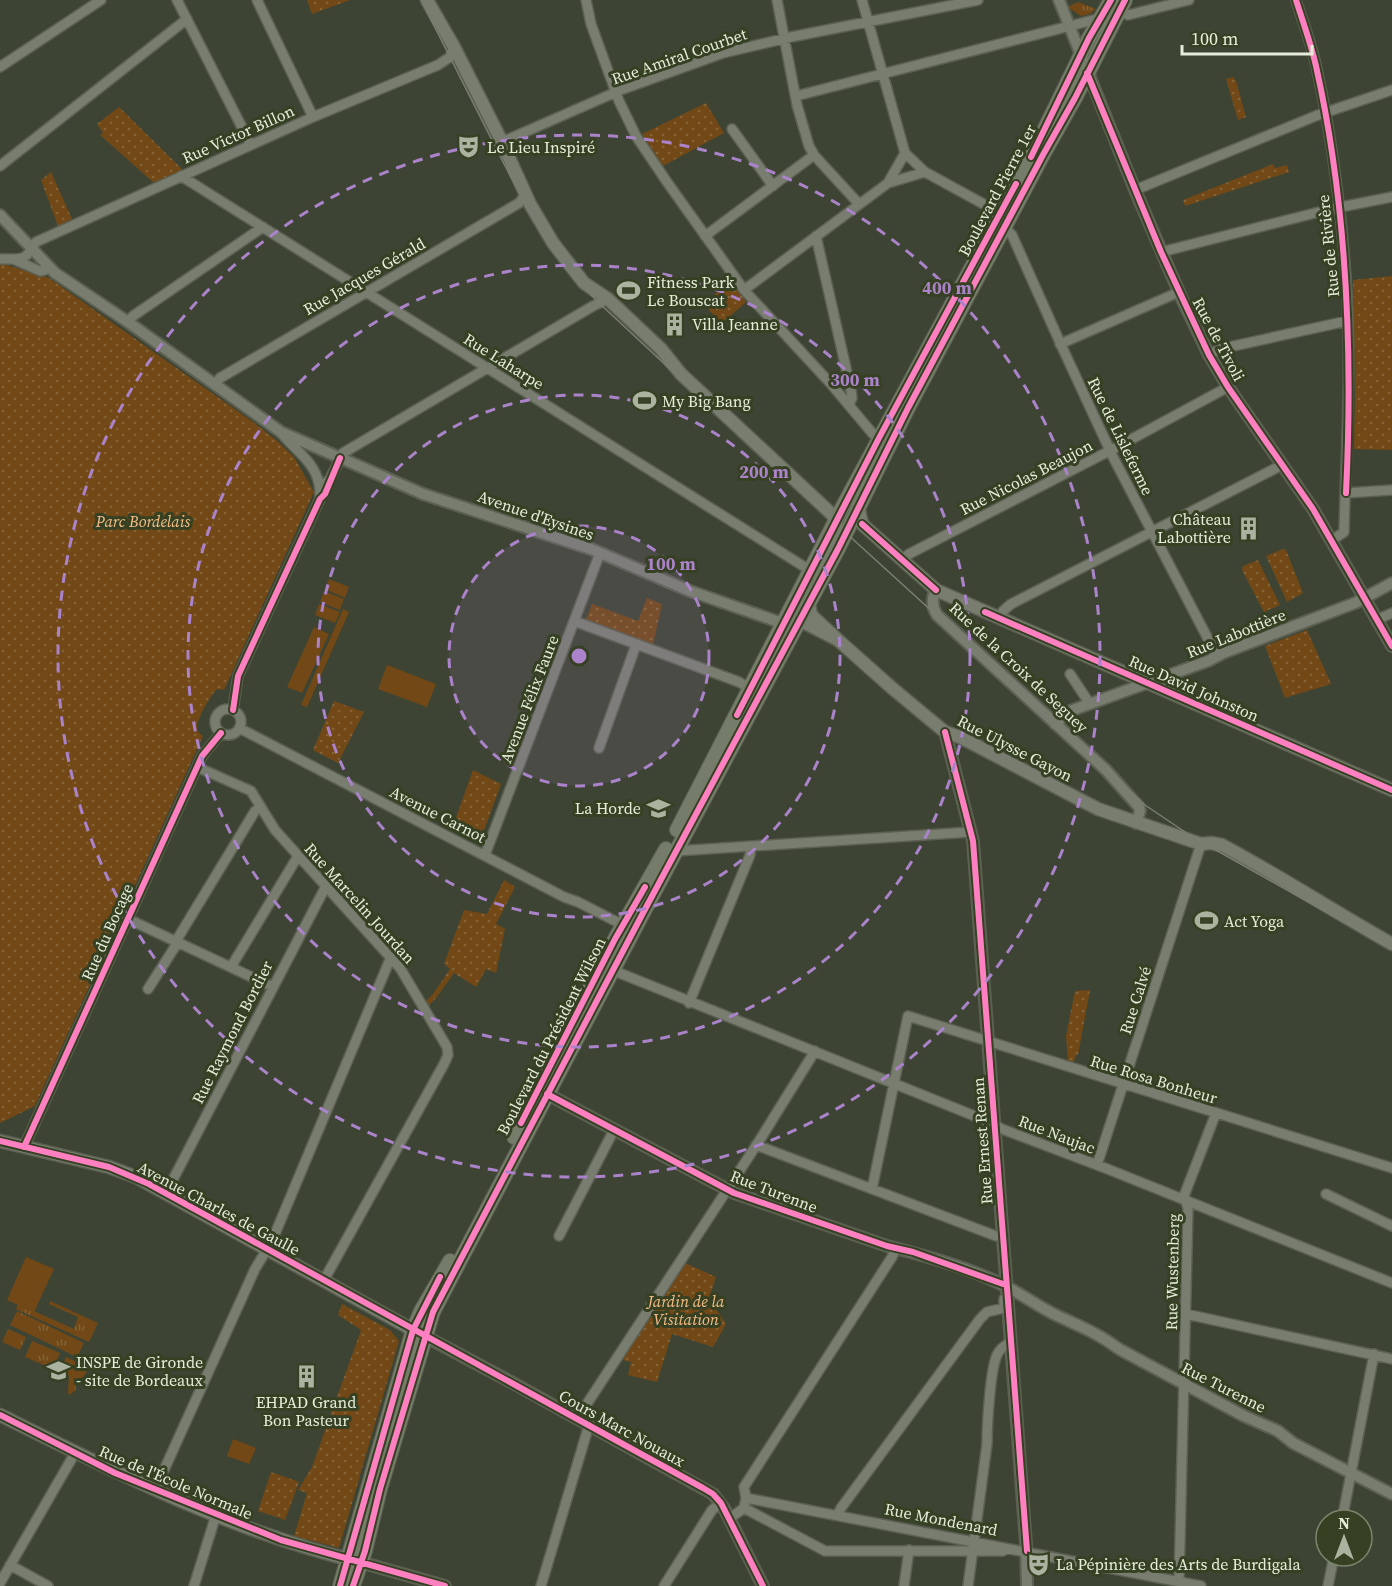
<svg xmlns="http://www.w3.org/2000/svg" width="1392" height="1586" font-family="'Source Serif 4',serif">
<style>
.grass{fill:url(#grass-tufts)}
.park{fill:url(#park-dots)}
.pitch{fill:#714816}
.lines{fill:none;stroke-linecap:round;stroke-linejoin:round}
.minor-casing{stroke:#5b6052;stroke-width:12}
.tertiary-casing{stroke:#5b6052;stroke-width:14}
.secondary-casing{stroke:#5b6052;stroke-width:15}
.primary-casing{stroke:#5b6052;stroke-width:16}
.minor{stroke:#787d70;stroke-width:9}
.tertiary{stroke:#787d70;stroke-width:10}
.secondary{stroke:#787d70;stroke-width:12}
.primary{stroke:#767c6a;stroke-width:14}
.tram{stroke:#7a7f73;stroke-width:1.5}
.cycleway-casing{stroke:#364022;stroke-width:10}
.cycleway{stroke:#ff80c0;stroke-width:6}
.ring{fill:none;stroke:#ab83cb;stroke-width:3;stroke-dasharray:10 8}
.labels{text-anchor:middle;dominant-baseline:central;stroke-width:6;stroke-linejoin:round;paint-order:stroke}
.street-label{font-size:16px;fill:#e5edda;stroke:#364022}
.poi-label{font-size:16px;fill:#e5edda;stroke:#364022;text-anchor:start}
.park-label{font-size:16px;font-style:italic;fill:#f7bd86;stroke:#364022}
.centre{fill:#ab83cb;stroke:#364022;stroke-width:3}
.ring-label{font-size:18px;text-anchor:middle;font-weight:bold;fill:#ab83cb;stroke:#364022;stroke-width:6;stroke-linejoin:round;paint-order:stroke}
</style>
<defs>
<pattern id="grass-tufts" width="24" height="20" patternUnits="userSpaceOnUse" patternTransform="scale(1.5)"><rect width="24" height="20" fill="#714816"/><path d="M3 7l-1-3M5 7V3M7 7l1-3M15 17l-1-3M17 17v-4M19 17l1-3" fill="none" stroke="#856337"/></pattern>
<pattern id="park-dots" width="8" height="8" patternUnits="userSpaceOnUse" patternTransform="scale(1.5)"><rect width="8" height="8" fill="#714816"/><path d="M2 2h.1M6 6h.1" fill="none" stroke="#856337" stroke-width="1.8" stroke-linecap="round"/></pattern>
</defs>
<rect width="100%" height="100%" fill="#3e4433"/>
<path class="grass" d="M1078 2 1096 9 1090 14 1081 16 1067 7Z
M50 1301 98 1323 89 1342 16 1309 18 1304 74 1329 78 1317 49 1304Z
M17 1311 84 1343 77 1357 10 1325Z
M8 1329 26 1337 20 1350 2 1342Z
M32 1341 60 1353 53 1369 25 1357Z
M66 1357 89 1368 83 1377 75 1384 76 1390 69 1395 68 1393 69 1376 60 1372Z"/>
<path class="park" d="M307 0H350L312 14Z
M1233 77 1236 81 1246 117 1238 120 1226 79Z
M706 103 724 133 663 166 642 134Z
M119 107 122 110 183 170 154 183 100 135 103 133 97 124Z
M1273 164 1275 168 1287 165 1289 172 1185 206 1183 200Z
M51 172 72 219 58 226 41 180Z
M0 263 49 278 253 422 276 440 294 457 314 492 224 690 217 689C211 694 196 721 197 728 198 732 200 734 203 736L35 1106 0 1123Z
M1392 276V450L1354 449 1355 392 1353 280Z
M731 280 746 302 721 324 704 304Z
M1283 549 1286 550 1303 593 1287 602 1266 556Z
M1258 560 1280 605 1264 612 1242 570 1243 566Z
M647 598 662 604 652 649 585 622 592 604 638 621Z
M1307 630 1331 684 1285 698 1265 646Z
M334 701 364 712 338 763 313 750Z
M473 770 501 784 483 833 478 835 454 823Z
M504 880 515 887 496 924 505 929 496 973 486 969 476 987 454 973 436 998 427 1007 425 1002 433 994 450 969 444 964 464 910 487 914Z
M1090 990 1078 1055H1076L1073 1064 1068 1062 1066 1036 1075 991Z
M685 1263 716 1277 709 1298 726 1324 713 1347 672 1334 657 1382 628 1375 631 1362 622 1360Z
M342 1304 390 1330 399 1341 339 1548 294 1536 307 1493 298 1490 312 1467 361 1330 338 1315Z
M271 1472 299 1482 285 1520 258 1511Z"/>
<path class="pitch" d="M329 579 349 587 345 598 325 589Z
M324 591 344 599 340 610 320 602Z
M319 604 340 612 335 623 315 615Z
M343 609 349 612 307 707 301 705Z
M314 627 329 634 302 693 287 687Z
M387 665 436 684 427 707 378 689Z
M26 1257 54 1269 34 1312 7 1300Z
M233 1439 256 1448 249 1464 227 1456Z"/>
<g class="lines">
<defs>
<path id="minor" d="M177 0 251 145
M257 0 313 117
M586 0 591 24 619 101 636 136 667 182 744 290 831 384 873 434 885 438
M777 0 797 105 809 146 814 155 859 204
M862 0 905 153
M1296 0C1303 22 1311 43 1316 65 1332 137 1343 222 1347 295 1351 374 1346 453 1344 532L1331 541
M1119 11 1128 15 1189 0
M0 67 101 0
M796 96 1101 18
M732 129 773 186
M502 142 623 89 723 53 791 37 978 0
M0 166 187 19
M925 172 888 183 905 153 925 172 1000 213
M181 176 811 571
M1135 190 1318 115 1392 90
M1005 228 1012 235 1062 347 1113 457 1217 656
M705 236 814 155
M816 236 851 390 852 398 849 405
M1161 252 1331 209 1392 197
M0 259C22 259 25 262 36 242L313 117 438 65 450 57 454 47
M15 260 40 271 45 270 48 266
M744 290 888 183
M128 322 133 316 263 227
M1060 344 1179 292
M1209 355 1220 349 1347 321
M215 384 220 378 519 203 523 198 524 191
M320 488 330 479 343 453 593 306 608 299
M1346 493 1392 490
M902 560 909 554 1117 447 1228 387
M1000 618 1003 611 1011 604 1282 465
M1376 620 1392 613
M574 621 739 682 750 689
M1070 674 1090 704
M215 722a13 13 0 1 1 26 0a13 13 0 1 1-26 0Z
M233 710 238 676 320 499C320 494 320 489 319 484 315 462 294 449 281 433
M239 728 564 897 578 902 623 925 627 924
M599 748 636 645
M197 767 251 791 275 830 400 968 447 1047 448 1055 444 1064 324 1280
M676 851 971 832
M485 855 600 553
M128 919 273 987
M176 941 255 811 260 807
M231 967 298 856
M612 970 987 1121 1002 1129 1105 1168 1392 1283
M148 989 178 942
M689 1003 750 855 751 847
M756 1145 996 1236H1003
M24 1147 202 756 221 733
M1097 1165 1201 844
M872 1189 908 1016 1392 1168
M166 1193 326 886
M1326 1194 1392 1226
M559 1236 614 1130
M1186 1314 1392 1359
M577 1419 761 1138 815 1051
M155 1490 255 1269 272 1241 391 957
M746 1498 1201 1586
M744 1508 825 1551H1003
M838 1514 841 1508 980 1319 987 1312 1004 1308V1299
M729 1519 744 1508 746 1498 744 1487 892 1257 896 1248
M1342 1520 1374 1354
M10 1565 48 1586
M1179 1582 1188 1208 1184 1196 1216 1113
M0 1583 75 1453
M194 1586 216 1515
M541 1586 589 1425
M664 1586 712 1510 721 1503
M904 1586 909 1550
M968 1586 987 1444C987 1427 990 1370 997 1355 1000 1348 1005 1345 1011 1342
M1328 1586 1334 1556"/>
<path id="tertiary" d="M1059 0 1135 190 1182 299 1209 355 1228 387 1313 509 1392 646
M0 215 55 273 128 322 281 432 423 494 591 549 690 591 782 623V629
M936 590C931 599 932 607 937 615L1106 770 1139 807 1140 811 1136 823
M1055 724 1070 711 1208 661 1223 653 1355 603 1392 583
M945 732 973 841 1026 1544 1027 1586
M547 1094 734 1193 887 1246C923 1255 968 1267 1001 1284 1021 1293 1038 1307 1058 1316 1079 1326 1100 1334 1119 1349L1244 1416 1278 1431 1293 1443 1392 1494
M419 1333 511 1382 713 1494 725 1510 763 1586
M364 1523C361 1536 356 1550 360 1562L445 1586"/>
<path id="secondary" d="M427 0 454 47 502 142 530 204 553 243 584 283 608 299 661 349 681 374 837 519 832 542 817 574
M858 505 862 524 936 590 1392 790
M808 599 811 615 838 640
M790 623H805L838 640 892 688 945 732 960 737 1098 809 1201 844 1211 843 1222 845C1280 876 1335 912 1392 944
M0 1141 109 1167 136 1177 413 1330
M0 1415C115 1472 231 1531 356 1561"/>
<path id="primary" d="M677 830 842 508 1030 159 1089 38 1111 0
M514 1137 541 1082 615 939 666 849
M340 1586 413 1330 421 1311 450 1261
M353 1586 365 1551 380 1489 433 1312 643 913 838 549 908 408 1044 153 1075 98 1125 0"/>
</defs>
<use href="#minor" class="minor-casing"/>
<use href="#tertiary" class="tertiary-casing"/>
<use href="#secondary" class="secondary-casing"/>
<use href="#primary" class="primary-casing"/>
<use href="#minor" class="minor"/>
<use href="#tertiary" class="tertiary"/>
<use href="#secondary" class="secondary"/>
<use href="#primary" class="primary"/>
<path class="tram" d="M421 0 504 164 542 234 567 270 599 303 846 533 1145 805 1191 836 1392 949"/>
<defs>
<path id="cycleway" d="M1296 0C1303 22 1311 44 1316 66 1347 205 1353 351 1346 493
M1087 73 1161 252 1209 355 1228 387 1313 509 1392 646
M1031 157 1089 38 1111 0
M862 524 936 590
M985 612 1392 790
M233 710 238 676 320 499 325 494 340 458
M737 715 879 438 1016 184
M945 732 973 841 1027 1551
M547 1094 734 1193 887 1246 913 1252 1003 1284
M521 1123 615 939 645 887
M0 1141 109 1167 149 1184 703 1488 713 1494 721 1503 763 1586
M24 1147 202 756 221 733
M0 1415 115 1473 281 1540 445 1586
M340 1586 413 1330 440 1277
M353 1586 365 1551 380 1489 433 1312 643 913 838 549 908 408 1044 153 1075 98 1125 0"/>
</defs>
<use href="#cycleway" class="cycleway-casing"/>
<use href="#cycleway" class="cycleway"/>
</g>
<circle cx="579" cy="656" r="130" fill="#ab83cb" fill-opacity=".12"/>
<g class="ring">
<circle cx="579" cy="656" r="130"/>
<circle cx="579" cy="656" r="261"/>
<circle cx="579" cy="656" r="391"/>
<circle cx="579" cy="656" r="521"/>
</g>
<defs>
<symbol id="theatre-bare" viewBox="-9 -9 18 18"><path d="M-5-5.5Q0-4 5-5.5V0Q5 5 0 6Q-5 5-5 0ZM-3.3-2.5H-1v1.5H-3.3ZM1-2.5H3.3v1.5H1ZM-2.8 1Q0 5.5 2.8 1Z" fill="#abb2a0" stroke="#364022" stroke-width="2.5" paint-order="stroke"/></symbol>
<symbol id="stadium-bare" viewBox="-9 -9 18 18"><path d="M0-5a6.5 5 0 1 0 0 10a6.5 5 0 1 0 0-10ZM-3.5-1.8h7v3.6h-7Z" fill="#abb2a0" stroke="#364022" stroke-width="2.5" paint-order="stroke"/></symbol>
<symbol id="building-bare" viewBox="-9 -9 18 18"><path d="M-4-6H4V6H1V3H-1V6H-4ZM-2.5-4.3h1.7v1.8h-1.7ZM.8-4.3h1.7v1.8H.8ZM-2.5-1h1.7V.8h-1.7ZM.8-1h1.7V.8H.8Z" fill="#abb2a0" stroke="#364022" stroke-width="2.5" paint-order="stroke"/></symbol>
<symbol id="university-bare" viewBox="-9 -9 18 18"><path d="M0-5L7-2L0 1L-7-2ZM-4 1L0 2.5L4 1V4Q0 6-4 4Z" fill="#abb2a0" stroke="#364022" stroke-width="2.5" paint-order="stroke"/></symbol>
</defs>
<g fill-rule="evenodd">
<use href="#theatre-bare" x="452" y="130" width="33" height="33"/>
<use href="#stadium-bare" x="612" y="274" width="33" height="33"/>
<use href="#building-bare" x="658" y="308" width="33" height="33"/>
<use href="#stadium-bare" x="628" y="384" width="33" height="33"/>
<use href="#building-bare" x="1232" y="512" width="33" height="33"/>
<use href="#university-bare" x="642" y="792" width="33" height="33"/>
<use href="#stadium-bare" x="1190" y="904" width="33" height="33"/>
<use href="#university-bare" x="42" y="1354" width="33" height="33"/>
<use href="#building-bare" x="290" y="1360" width="33" height="33"/>
<use href="#theatre-bare" x="1022" y="1548" width="33" height="33"/>
</g>
<g class="labels">
<g class="street-label">
<text transform="translate(679 56) rotate(-19)">Rue Amiral Courbet</text>
<text transform="translate(238 134) rotate(-24)">Rue Victor Billon</text>
<text transform="translate(997 190) rotate(-62)">Boulevard Pierre 1er</text>
<text transform="translate(1328 246) rotate(-96)">Rue de Rivière</text>
<text transform="translate(364 276) rotate(-30)">Rue Jacques Gérald</text>
<text transform="translate(1219 339) rotate(62)">Rue de Tivoli</text>
<text transform="translate(504 361) rotate(32)">Rue Laharpe</text>
<text transform="translate(1121 436) rotate(64)">Rue de Lisleferme</text>
<text transform="translate(1026 477) rotate(-27)">Rue Nicolas Beaujon</text>
<text transform="translate(536 515) rotate(19)">Avenue d'Eysines</text>
<text transform="translate(1236 633) rotate(-22)">Rue Labottière</text>
<text transform="translate(1019 667) rotate(43)">Rue de la Croix de Seguey</text>
<text transform="translate(1194 688) rotate(24)">Rue David Johnston</text>
<text transform="translate(529 699) rotate(-69)">Avenue Félix Faure</text>
<text transform="translate(1015 748) rotate(27)">Rue Ulysse Gayon</text>
<text transform="translate(438 814) rotate(27)">Avenue Carnot</text>
<text transform="translate(360 903) rotate(48)">Rue Marcelin Jourdan</text>
<text transform="translate(107 932) rotate(-66)">Rue du Bocage</text>
<text transform="translate(1135 1000) rotate(-72)">Rue Calvé</text>
<text transform="translate(232 1032) rotate(-63)">Rue Raymond Bordier</text>
<text transform="translate(551 1036) rotate(-63)">Boulevard du Président Wilson</text>
<text transform="translate(1154 1079) rotate(17)">Rue Rosa Bonheur</text>
<text transform="translate(1057 1134) rotate(21)">Rue Naujac</text>
<text transform="translate(982 1141) rotate(-94)">Rue Ernest Renan</text>
<text transform="translate(774 1191) rotate(21)">Rue Turenne</text>
<text transform="translate(219 1208) rotate(28)">Avenue Charles de Gaulle</text>
<text transform="translate(1172 1272) rotate(-89)">Rue Wustenberg</text>
<text transform="translate(1224 1387) rotate(27)">Rue Turenne</text>
<text transform="translate(622 1428) rotate(29)">Cours Marc Nouaux</text>
<text transform="translate(176 1482) rotate(23)">Rue de l'École Normale</text>
<text transform="translate(941 1519) rotate(11)">Rue Mondenard</text>
</g>
<g class="poi-label">
<text x="487" y="147">Le Lieu Inspiré</text>
<text x="647" y="282">Fitness Park<tspan x="647" dy="18">Le Bouscat</tspan></text>
<text x="692" y="324">Villa Jeanne</text>
<text x="662" y="401">My Big Bang</text>
<text x="1231" y="519" text-anchor="end">Château<tspan x="1231" dy="18">Labottière</tspan></text>
<text x="641" y="808" text-anchor="end">La Horde</text>
<text x="1224" y="921">Act Yoga</text>
<text x="76" y="1362">INSPE de Gironde<tspan x="76" dy="18">- site de Bordeaux</tspan></text>
<text x="306" y="1402" text-anchor="middle">EHPAD Grand<tspan x="306" dy="18">Bon Pasteur</tspan></text>
<text x="1056" y="1564">La Pépinière des Arts de Burdigala</text>
</g>
<g class="park-label">
<text x="143" y="521">Parc Bordelais</text>
<text x="686" y="1301">Jardin de la<tspan x="686" dy="18">Visitation</tspan></text>
</g>
</g>
<circle cx="579" cy="656" r="9" class="centre"/>
<g class="ring-label">
<text x="947" y="294">400 m</text>
<text x="855" y="386">300 m</text>
<text x="764" y="478">200 m</text>
<text x="671" y="570">100 m</text>
</g>
<g transform="translate(1344 1538)"><circle r="28" fill="#364022" stroke="#7c856c" stroke-width="1.5"/>
<path d="M0-4.5L10 22L0 15L-10 22Z" fill="#abb2a0"/>
<text y="-9" font-size="16" font-weight="bold" text-anchor="middle" fill="#e5edda">N</text>
</g>
<path d="M1182 45v9h130v-9" fill="none" stroke="#e5edda" stroke-width="3"/>
<text x="1191" y="45" font-size="18" fill="#e5edda" stroke="#364022" stroke-width="4.5" paint-order="stroke">100 m</text>
</svg>
